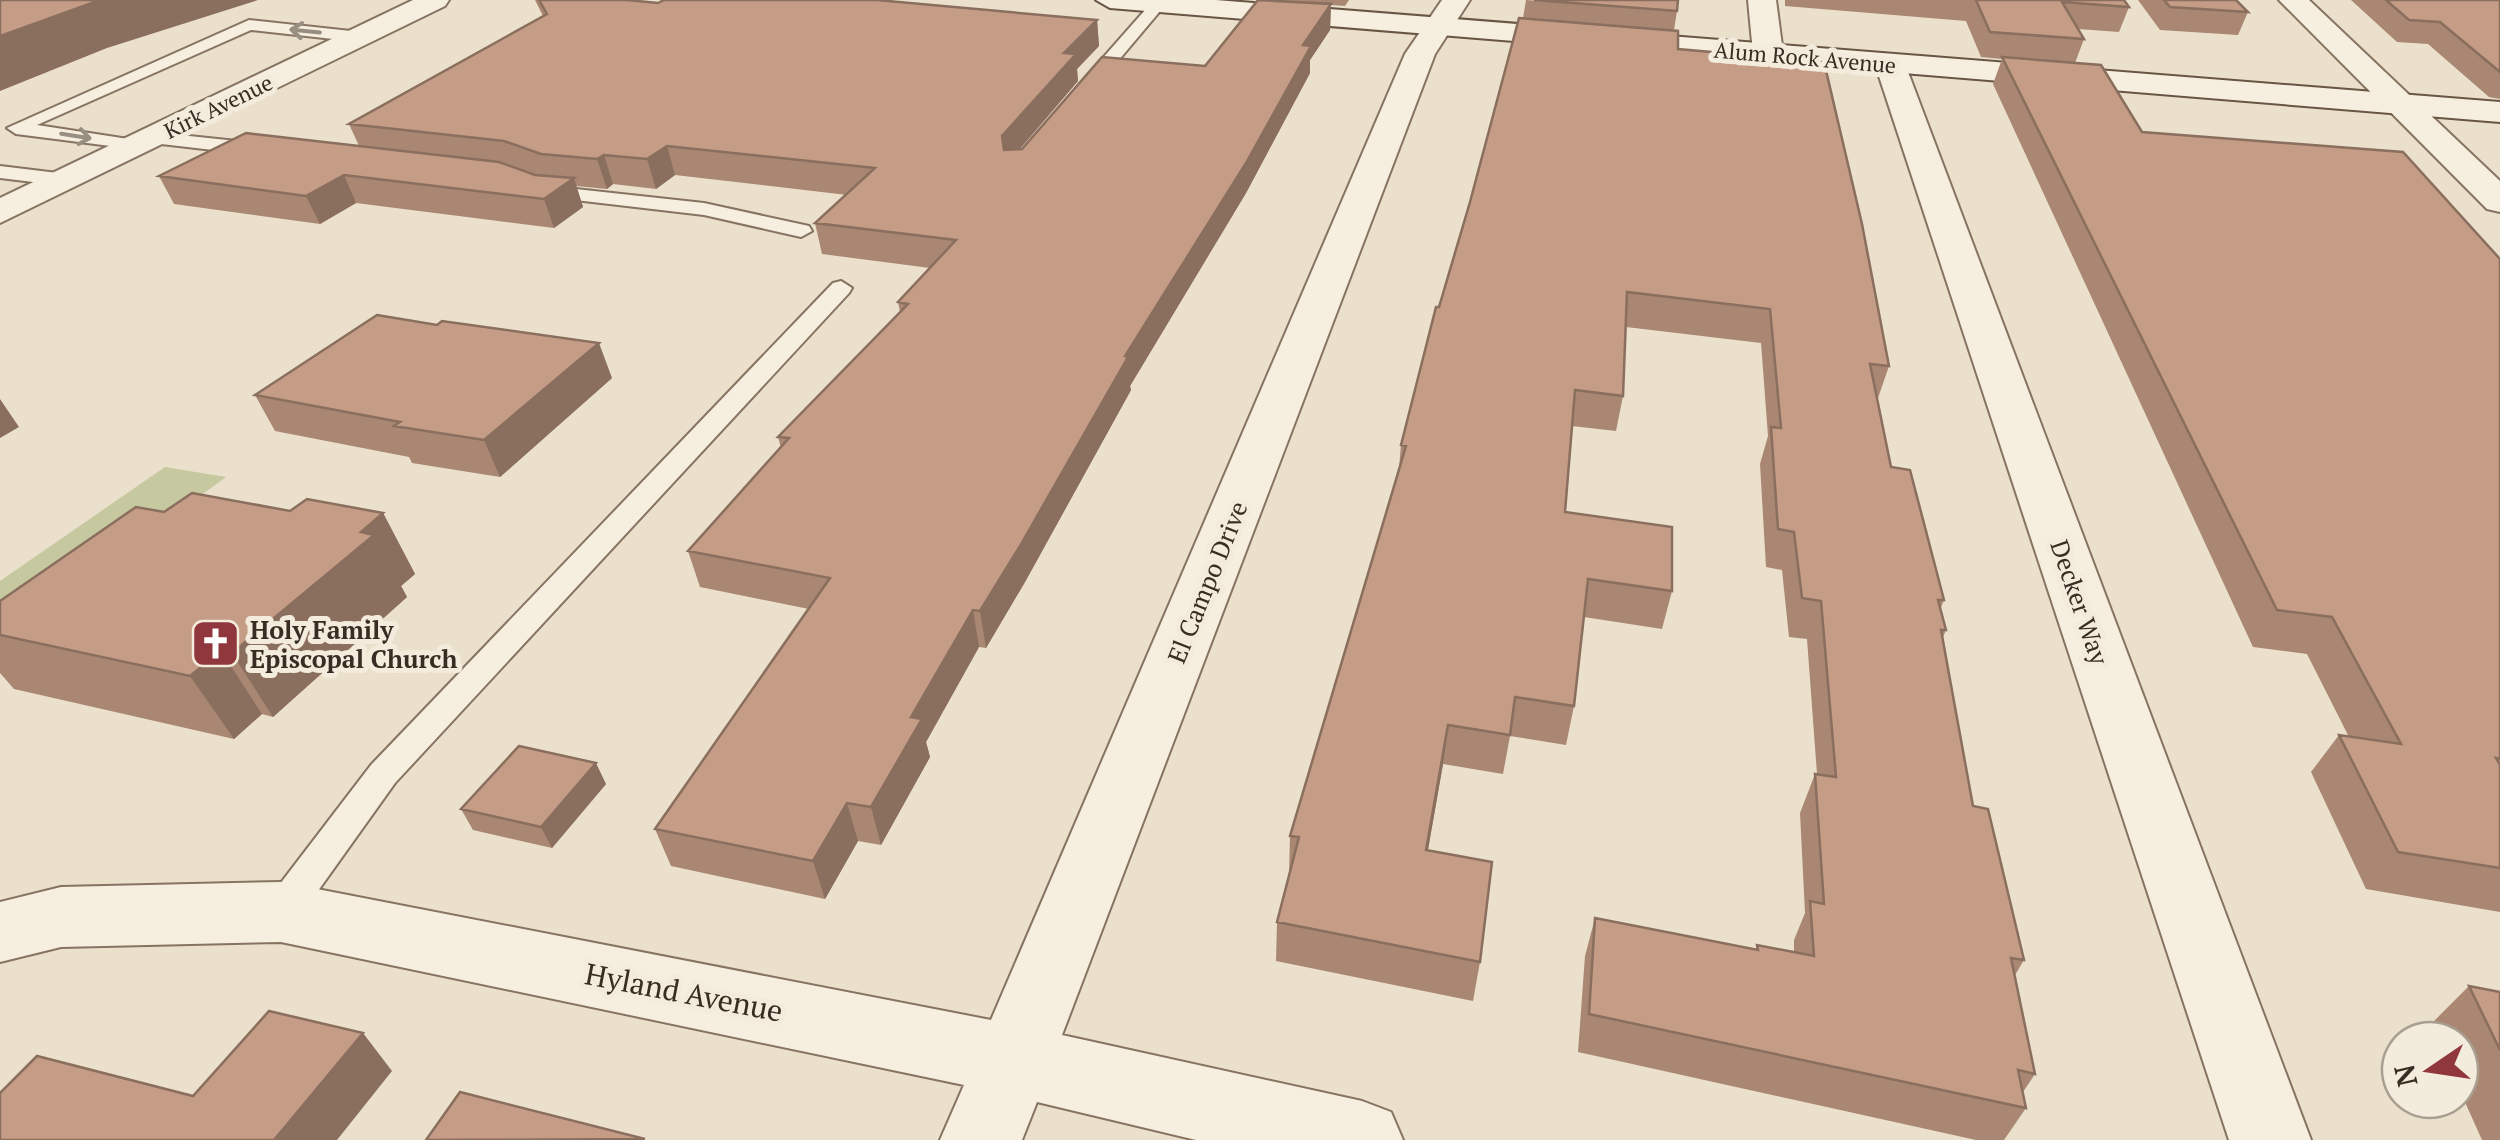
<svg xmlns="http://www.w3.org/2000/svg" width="2500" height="1140" font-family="'PT Serif',serif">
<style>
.green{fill:#c6c8a0}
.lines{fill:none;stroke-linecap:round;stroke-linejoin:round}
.service-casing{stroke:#867361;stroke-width:4}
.minor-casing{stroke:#867361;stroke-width:4}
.tertiary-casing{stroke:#867361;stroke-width:4}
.secondary-casing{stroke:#695544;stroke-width:4}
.service{fill:#f6eedf;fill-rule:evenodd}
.minor{fill:#f6eedf;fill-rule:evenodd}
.tertiary{fill:#f6eedf;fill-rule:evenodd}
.secondary{fill:#f6eedf;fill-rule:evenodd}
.wall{fill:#a98773}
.shaded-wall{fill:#8a6e5e}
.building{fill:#c59d86;stroke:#8a6e5e;stroke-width:2.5}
.oneway{stroke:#988e81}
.labels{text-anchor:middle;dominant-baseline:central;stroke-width:10;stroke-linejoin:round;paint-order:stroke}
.far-street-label{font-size:22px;fill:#392d23;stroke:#f3ebdb}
.street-label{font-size:25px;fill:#392d23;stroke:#f3ebdb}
.poi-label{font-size:25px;font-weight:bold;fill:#392d23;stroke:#f3ebdb;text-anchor:start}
.near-street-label{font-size:30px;fill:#392d23;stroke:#f3ebdb}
</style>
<rect width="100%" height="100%" fill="#ebe0cc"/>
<path class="green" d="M165 467 226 477 100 569 0 629V581Z"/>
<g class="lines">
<defs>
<path id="service" d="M1153 1 1166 4 1091 93H1079V85Z
M249 20 360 32 368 37 360 42 251 30 37 125 135 140 142 142V150L16 134 7 128Z
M151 132 257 143 267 149 257 155 144 142 142 138Z
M0 166 66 174 76 180 66 186 0 178Z
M539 185 704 203 809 226 812 231 801 237 704 215 532 195V187Z
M841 281 852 288 849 293 395 783 295 923 281 928 267 923 262 912 267 901 371 765 833 283Z"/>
<path id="minor" d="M1442 0H1470L1435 54 1062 1035 1362 1101 1391 1112 1403 1140H1196L1037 1102 1022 1140H940L964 1085 281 942 61 947 0 962V902L61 887 281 882 991 1020 1405 54Z
M1748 0H1776L1783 53 1779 59H1757L1753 53Z
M2279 0H2309L2500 181V212L2487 209Z
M1890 55 1901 57 1905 64 2311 1140H2229L1875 64 1879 57Z"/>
<path id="tertiary" d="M413 0H449L445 6 0 223V198Z"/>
<path id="secondary" d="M1096 0H1216L2500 102V122L1110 8Z"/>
</defs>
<use href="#service" class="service-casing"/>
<use href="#minor" class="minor-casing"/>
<use href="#tertiary" class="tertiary-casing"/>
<use href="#secondary" class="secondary-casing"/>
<use href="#service" class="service"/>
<use href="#minor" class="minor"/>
<use href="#tertiary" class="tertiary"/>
<use href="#secondary" class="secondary"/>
</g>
<path class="wall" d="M535 0H627L658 3 1097 20 1099 46 1077 69 1078 81 1020 149 1205 66 1258 0H1349L1345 6 1331 5 1330 30 1310 60V73L1246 193 1130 386 1131 390 1025 582 986 648 979 647 926 742 930 757 881 845 858 841 825 899 671 866 655 829 809 609 700 587 688 551 781 448 778 437 900 312 898 302 930 268 822 254 815 223 847 195 675 175 656 189 613 184 607 189 576 186 583 207 554 228 356 203 320 224 174 204 159 176 359 146 349 124 543 16Z
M1526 0 1677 11 1674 30 1678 49 1889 366 1877 401 1891 467 1944 600 1940 610 1946 630 1943 637 1973 806 2024 960 2015 975 2035 1074 2023 1092 2026 1108 2004 1140H1976L1578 1052 1585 956 1595 918 1756 949 1757 945 1794 952V940L1805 913 1800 813 1815 774H1817L1807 639 1789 637 1782 570 1766 567 1760 464 1768 436 1761 343 1626 327 1623 396 1616 431 1572 426 1565 512 1672 591 1662 629 1584 617 1574 706 1566 745 1510 736 1503 774 1443 764 1428 850 1480 962 1473 1001 1276 961 1277 922 1289 875 1290 836 1399 468 1401 445 1439 307 1523 18Z
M1785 0H2124L2129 7 2119 32 2078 29 2084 39 2075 63 2142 132 2500 259V912L2366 889 2311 772 2339 735 2349 737 2307 654 2253 647 1993 84 2002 59 1981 57 1966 21 1785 6Z
M2138 0H2236L2248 12 2238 35 2160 30Z
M2351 0H2500V99L2489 97 2428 44 2397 42Z
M612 378 500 477 412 463 409 457 275 431 255 395Z
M290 511 383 513 415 574 401 586 407 597 273 717 262 714 234 739 14 689 0 673V601L164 512Z
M606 784 552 848 473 830 461 809Z
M2469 986 2500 992V1140H2482L2460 1091V1040H2437L2430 1025Z"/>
<path class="shaded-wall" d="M100 0H258L107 48 0 91V36Z
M1331 4 1330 30 1310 60V73L1246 193 1130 386 1131 390 1025 582 986 648 980 611 1303 45Z
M1097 20 1099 46 1077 69 1078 81 1005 166 1002 136 1064 53Z
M667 146 675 175 656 189 647 159Z
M604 155 613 184 607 189 597 159Z
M344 175 356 203 320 224 306 196Z
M574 178 583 207 554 228 544 199Z
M599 343 612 378 500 477 484 440Z
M0 399 19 427 0 438Z
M383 513 415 574 401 586 407 597 273 717 232 653 361 532Z
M973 610 979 647 926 742 930 757 881 845 871 807 911 717Z
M221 651 262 714 234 739 190 676Z
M1448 725 1443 764 1421 889 1426 850Z
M596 763 606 784 552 848 541 827Z
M847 803 858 841 825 899 813 861Z
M363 1033 392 1071 337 1140H274Z"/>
<path class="building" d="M0 0H100L0 36Z
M539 0H627L658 3 664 0H877L1097 20 1064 53 1076 54 1002 136 1004 150 1022 149 1102 57 1205 66 1258 0 1331 4 1303 45 1311 46 1246 163 1125 356 1128 357 1020 546 980 611 973 610 911 717 922 719 871 807 847 803 813 861 655 829 830 578 688 551 789 438 778 437 908 304 898 302 956 240 815 223 875 168 667 146 647 159 604 155 597 159 541 154 504 141 349 124 547 14Z
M1534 0H1678L1677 11Z
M1976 0H2124L2129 7 2062 2 2084 39 1990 32Z
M2164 0H2236L2248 12 2170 7Z
M2386 0H2500V72L2440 22 2409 20Z
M1519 18 1678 31V49L1824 62 1862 224 1889 366 1870 364 1891 467 1910 470 1944 600H1938L1946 630H1941L1973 806 1988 809 2024 960 2011 958 2035 1074 2018 1070 2026 1108 1589 1014 1595 918 1758 950 1757 945 1814 956 1810 901 1824 904 1815 774 1836 777 1821 601 1802 598 1794 532 1778 529 1771 427 1781 428 1770 309 1627 292 1623 396 1575 390 1565 512 1672 527V591L1588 579 1574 706 1515 697 1510 735 1448 725 1426 850 1492 862 1480 962 1277 922 1299 837 1290 836 1406 446 1401 445 1436 307H1439L1470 202Z
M2002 57 2101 65 2142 132 2403 152 2500 259V759L2496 758 2500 765V868L2398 852 2339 735 2401 744 2332 617 2277 610Z
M246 133 499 162 535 175 574 178 544 199 344 175 306 196 159 176Z
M377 315 437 325 442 321 599 343 484 440 394 426 400 422 255 395Z
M192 493 290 511 307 499 383 513 361 532 374 535 232 653 221 651 190 676 0 635V601L136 507 164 512Z
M519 746 596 763 541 827 461 809Z
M2469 986 2500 992V1050Z
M269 1011 363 1033 274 1140H0V1093L37 1056 193 1096Z
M460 1092 645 1139 426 1140Z"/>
<defs><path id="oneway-shaft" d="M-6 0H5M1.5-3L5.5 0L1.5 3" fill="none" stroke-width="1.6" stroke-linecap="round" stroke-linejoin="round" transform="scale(2.5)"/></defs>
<g class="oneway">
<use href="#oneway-shaft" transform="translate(305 31) rotate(-174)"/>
<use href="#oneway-shaft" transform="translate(76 136) rotate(9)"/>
</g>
<defs>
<symbol id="church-square" viewBox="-11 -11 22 22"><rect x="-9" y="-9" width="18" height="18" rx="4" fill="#8f373c" stroke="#f3ebdb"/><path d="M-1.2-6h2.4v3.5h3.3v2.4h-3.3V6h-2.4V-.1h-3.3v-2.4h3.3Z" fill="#fff"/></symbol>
</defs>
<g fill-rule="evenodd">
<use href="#church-square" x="188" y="616" width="55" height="55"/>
</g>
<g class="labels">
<g class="far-street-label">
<text transform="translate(1805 57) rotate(5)">Alum Rock Avenue</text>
<text transform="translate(218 106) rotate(-26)">Kirk Avenue</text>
</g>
<g class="street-label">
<text transform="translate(1207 582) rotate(-68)">El Campo Drive</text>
<text transform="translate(2080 602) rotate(71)">Decker Way</text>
</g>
<g class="poi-label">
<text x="250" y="629">Holy Family<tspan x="250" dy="29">Episcopal Church</tspan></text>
</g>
<g class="near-street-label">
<text transform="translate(684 992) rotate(11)">Hyland Avenue</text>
</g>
</g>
<g transform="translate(2430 1070) rotate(257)"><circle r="48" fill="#f3ebdb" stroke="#a99f91" stroke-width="2.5"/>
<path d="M0-8L18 38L0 25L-18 38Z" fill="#8f373c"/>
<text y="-15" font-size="28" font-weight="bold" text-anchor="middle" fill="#392d23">N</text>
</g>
</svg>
